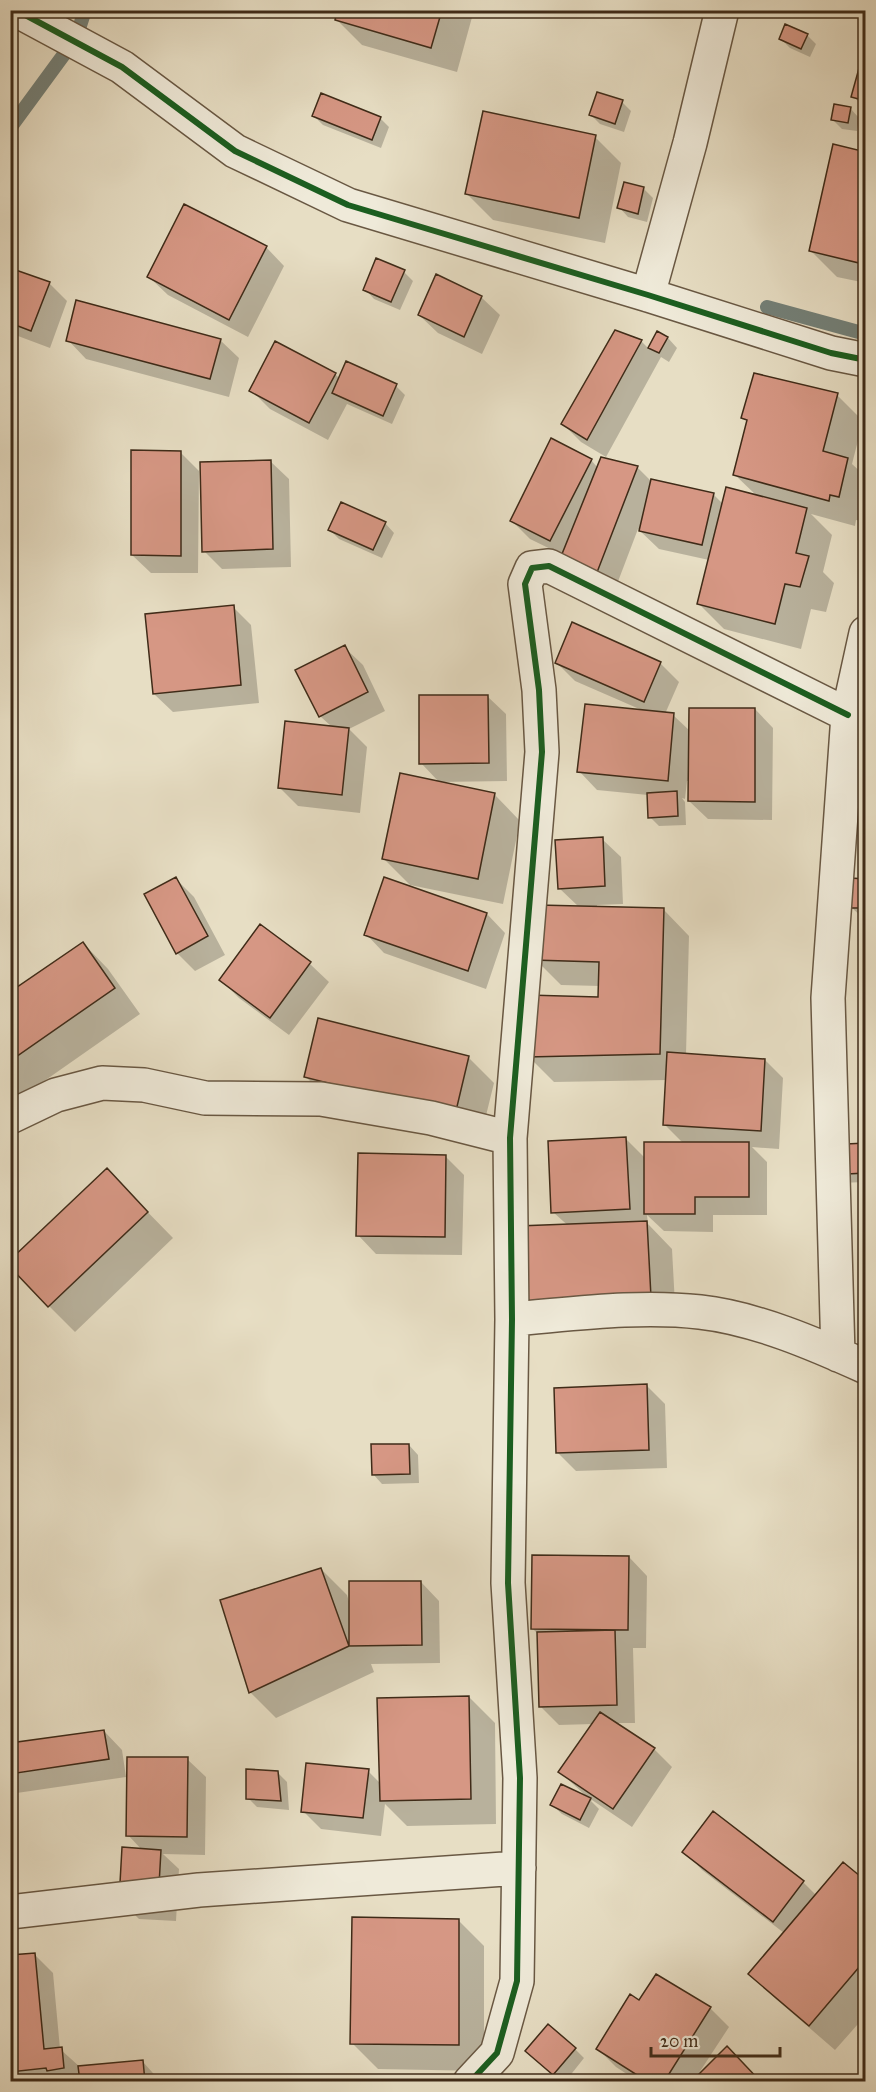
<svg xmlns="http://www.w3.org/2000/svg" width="876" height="2092" font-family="'IM FELL Great Primer',serif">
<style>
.shadow{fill:#0003}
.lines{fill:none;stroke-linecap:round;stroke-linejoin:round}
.stream{stroke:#748179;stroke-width:14}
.building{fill:#d69784;stroke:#3f2b18;stroke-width:1.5}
.minor-casing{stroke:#695843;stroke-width:36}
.minor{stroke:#efead9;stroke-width:33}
.cycleway-casing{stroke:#efead9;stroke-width:10}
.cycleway{stroke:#1b5e20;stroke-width:6}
</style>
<rect width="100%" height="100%" fill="#e7dec4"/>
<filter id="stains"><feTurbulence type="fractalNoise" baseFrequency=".00333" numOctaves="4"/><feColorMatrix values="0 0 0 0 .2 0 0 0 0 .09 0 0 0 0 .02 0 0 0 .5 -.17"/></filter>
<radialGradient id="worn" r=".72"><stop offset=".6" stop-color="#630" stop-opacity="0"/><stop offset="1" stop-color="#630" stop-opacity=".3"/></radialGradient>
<path class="shadow" d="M339 10H474L457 72 362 45 336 19Z
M807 35 816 44 810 57 790 48 781 39Z
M866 49V109L853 96Z
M622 102 631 111 624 132 600 124 591 115Z
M850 108 859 118 857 131 842 129 833 120Z
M314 116 380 118 389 127 381 148 323 125Z
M595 137 621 163 605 243 493 220 467 194Z
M866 153V283L837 277 811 251Z
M643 188 653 198 647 222 628 217 619 207Z
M266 247 284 266 248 337 168 295 149 277Z
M10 269 49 283 67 301 50 348 10 333Z
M404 272 413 281 400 310 374 299 365 289Z
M481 297 500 315 482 354 438 333 419 315Z
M616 332 641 341 649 349 657 333 668 338 677 348 669 362 661 357 606 457 581 442 563 424Z
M68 340H220L239 358 229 397 86 359Z
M335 374 340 379 396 386 405 395 392 424 347 404 328 440 270 409 251 390Z
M837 395 863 421 852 464 866 477V518L865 522 856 520 855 526 811 514 832 535 823 572 834 583 826 612 811 609 801 649 724 629 698 603 709 560 659 549 638 529 614 592 569 558 530 539 512 521 591 460 598 468 637 467 652 482V481L714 495 723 504 757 496 734 474 748 422 743 417Z
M180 452 199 471 198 573H151L132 555Z
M270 461 289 479 291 567 222 569 204 551Z
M385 523 394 533 382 558 339 539 330 530Z
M233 607 251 625 259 703 173 712 154 694Z
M344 647 363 665 385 711 349 729 367 747 360 813 298 806 280 788 332 727 320 716Z
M556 662 660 663 679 682 665 714 673 715 690 731 755 709 773 728 772 820 708 819 689 801V781H687L685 799 682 798 685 802 686 825 659 826 650 817 648 795 597 790 579 771 644 711 575 681Z
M487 696 506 714 507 781 439 782 421 763Z
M495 795 520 821 503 904 410 885 384 859Z
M602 839 621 857 623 904 597 905V908L664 910 689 936 686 1055 765 1060 783 1078 779 1149 752 1147 767 1162V1215H713V1232L664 1231 647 1215 648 1224 672 1249 676 1323 553 1212 626 1139 646 1159 684 1144 664 1124 667 1080 554 1082 528 1056 600 999V986L561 985 535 959 579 907 559 888Z
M176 879 194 897 225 955 195 971 177 953Z
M385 879 487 914 505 933 486 989 384 953 366 934Z
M866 880V921L851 907Z
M261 926 310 964 329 982 289 1035 239 998 221 980Z
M83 943 108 969 140 1014 10 1105V994Z
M469 1058 494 1083 480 1140 331 1102 306 1077Z
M866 1145V1182L838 1183Z
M445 1156 464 1175 462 1255 376 1254 358 1235Z
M132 1196 173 1238 75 1332 49 1306Z
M647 1386 665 1404 667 1468 576 1471 558 1453Z
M409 1445 418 1455 419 1483 382 1484 373 1474Z
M629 1557 647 1576 646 1648H633L635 1723H615L654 1749 672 1767 632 1827 592 1800 591 1801 599 1809 589 1828 562 1814 552 1805 585 1795 560 1772 593 1724 559 1725 540 1706 539 1635 533 1629Z
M321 1569 347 1595 350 1605 421 1582 439 1601 440 1663 371 1664 374 1672 276 1718 250 1692Z
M469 1697 495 1723 496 1824 407 1826 385 1804 381 1836 321 1829 303 1811 368 1771 381 1784Z
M104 1731 122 1750 126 1777 10 1794V1745Z
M187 1759 206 1777 205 1855 163 1854 179 1869 176 1921 139 1919 120 1900 142 1850 128 1835Z
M278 1773 287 1782 289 1810 257 1807 248 1798Z
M684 1851 803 1882 816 1895 866 1883V2015L835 2050 776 1999 750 1974 784 1933 702 1870Z
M458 1920 484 1946V2071L378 2069 352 2043Z
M34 1954 53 1973 60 2049 80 2067 143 2062 161 2082H10V1957Z
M657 1976 710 2008 729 2027 697 2076 760 2082H639L616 2067 598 2049 639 2002Z
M575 2049 584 2058 565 2082H561L536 2060Z"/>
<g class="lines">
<path class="stream" d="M10 128 76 38 85 10
M767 307 866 334"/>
</g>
<path class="building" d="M337 10H442L431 48 335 20Z
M785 24 808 34 801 49 779 39Z
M866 43V101L851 97Z
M597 92 623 100 615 124 589 115Z
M321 93 381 117 372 140 312 116Z
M834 104 851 107 848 123 831 120Z
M483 111 596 135 579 218 465 194Z
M833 144 866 152V249H862L859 263 809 251Z
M624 182 644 187 638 214 617 208Z
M184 204 267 246 229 320 147 277Z
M376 258 405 270 391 302 363 290Z
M10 268 50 282 31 331 10 323Z
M436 274 482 296 464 337 418 315Z
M76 300 221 339 210 379 66 341Z
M615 330 642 340 587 440 561 424Z
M657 331 668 337 659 353 648 348Z
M275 341 336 373 309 423 249 391Z
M346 361 397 384 383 416 332 393Z
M754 373 838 393 823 451 848 458 839 497 830 495 829 501 733 475 747 420 741 418Z
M551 438 592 459 550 541 510 521Z
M131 450 181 451V556L131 555Z
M601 457 638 466 596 575 562 554Z
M271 460 273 549 202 552 200 462Z
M651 479 714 493 702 545 639 531Z
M726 487 807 508 796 553 809 556 800 587 785 584 775 624 697 604Z
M341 502 386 522 373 550 328 530Z
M234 605 241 685 153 694 145 614Z
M572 622 661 662 644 702 555 663Z
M345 645 368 692 319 717 295 670Z
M419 695H488L489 763 419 764Z
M585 704 674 713 668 781 577 772Z
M689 708H755V802L688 801Z
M285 721 349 728 342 795 278 788Z
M400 773 495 793 478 879 382 859Z
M677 791 678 816 648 818 647 793Z
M603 837 605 886 558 889 555 840Z
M176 877 208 936 176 954 144 894Z
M384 877 487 913 468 971 364 935Z
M850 878 866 879V908H850Z
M538 905 664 908 660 1054 527 1057 528 995 598 997 599 962 533 960Z
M260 924 311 962 270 1018 219 980Z
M83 942 115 988 10 1061V992Z
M318 1018 469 1056 455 1115 304 1077Z
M860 1040H866V1079H860Z
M667 1052 765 1059 761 1131 663 1125Z
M626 1137 630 1209 551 1213 548 1141Z
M644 1142H749V1197H695V1214H644Z
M866 1143V1173L827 1175 825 1145Z
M358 1153 446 1155 445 1237 356 1236Z
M107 1168 148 1212 48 1307 10 1267V1260Z
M647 1221 651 1297 521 1303 518 1226Z
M647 1384 649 1450 556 1453 554 1388Z
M371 1444H409L410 1474 372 1475Z
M532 1555 629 1556 628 1630 531 1629Z
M321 1568 349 1646 249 1693 220 1600Z
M349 1581H421L422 1645 349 1646Z
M615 1630 617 1705 539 1707 537 1632Z
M469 1696 471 1799 380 1801 377 1698Z
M600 1712 655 1748 613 1809 558 1772Z
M104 1730 109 1759 10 1774V1743Z
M127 1757H188L187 1837 126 1836Z
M306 1763 369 1769 363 1818 301 1812Z
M246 1769 278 1771 281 1801 246 1799Z
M561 1784 591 1798 580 1820 550 1805Z
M713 1811 804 1881 773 1922 682 1852Z
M122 1847 161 1850 158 1903 119 1901Z
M843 1862 866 1881V1959L809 2026 748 1974Z
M352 1917 459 1919V2045L350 2044Z
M35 1953 44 2049 62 2047 64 2068 47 2071 46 2068 10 2072V1955Z
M656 1974 711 2007 664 2082H648L596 2049 630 1994 639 2000Z
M548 2024 576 2048 553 2075 525 2051Z
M727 2046 761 2082H691Z
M143 2060 145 2082H80L78 2066Z
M35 2075 36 2082H15L14 2077Z"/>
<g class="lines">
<defs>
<path id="minor" d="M16 10 122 67 235 151 348 205 648 295 831 353 866 360
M648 295 690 143 722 10
M10 1117 56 1095 102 1083 144 1085 205 1098 321 1099 431 1118 510 1138
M512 1319C574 1314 638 1305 700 1312 755 1318 815 1344 866 1367
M838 1355 828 998 848 715 866 633
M10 1912 199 1890 519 1868
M470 2082 497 2053 517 1981 520 1778 508 1583 512 1319 510 1138 542 752 539 690 525 584 532 568 549 566 848 715"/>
</defs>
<use href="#minor" class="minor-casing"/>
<use href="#minor" class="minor"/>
<defs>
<path id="cycleway" d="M16 10 122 67 235 151 348 205 648 295 831 353 866 360
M470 2082 497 2053 517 1981 520 1778 508 1583 512 1319 510 1138 542 752 539 690 525 584 532 568 549 566 848 715"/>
</defs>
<use href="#cycleway" class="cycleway-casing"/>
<use href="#cycleway" class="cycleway"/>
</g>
<rect width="876" height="2092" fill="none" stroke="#e7dec4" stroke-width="36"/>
<rect x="12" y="12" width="852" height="2068" fill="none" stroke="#3f2b18" stroke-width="3"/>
<rect x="18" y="18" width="840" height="2056" fill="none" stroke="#3f2b18" stroke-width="1.5"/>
<path d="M651 2047v9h129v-9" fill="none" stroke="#3f2b18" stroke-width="3"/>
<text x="660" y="2047" font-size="18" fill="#3f2b18" stroke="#efead9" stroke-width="4.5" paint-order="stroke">20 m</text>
<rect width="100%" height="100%" filter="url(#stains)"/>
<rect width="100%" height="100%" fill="url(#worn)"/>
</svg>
